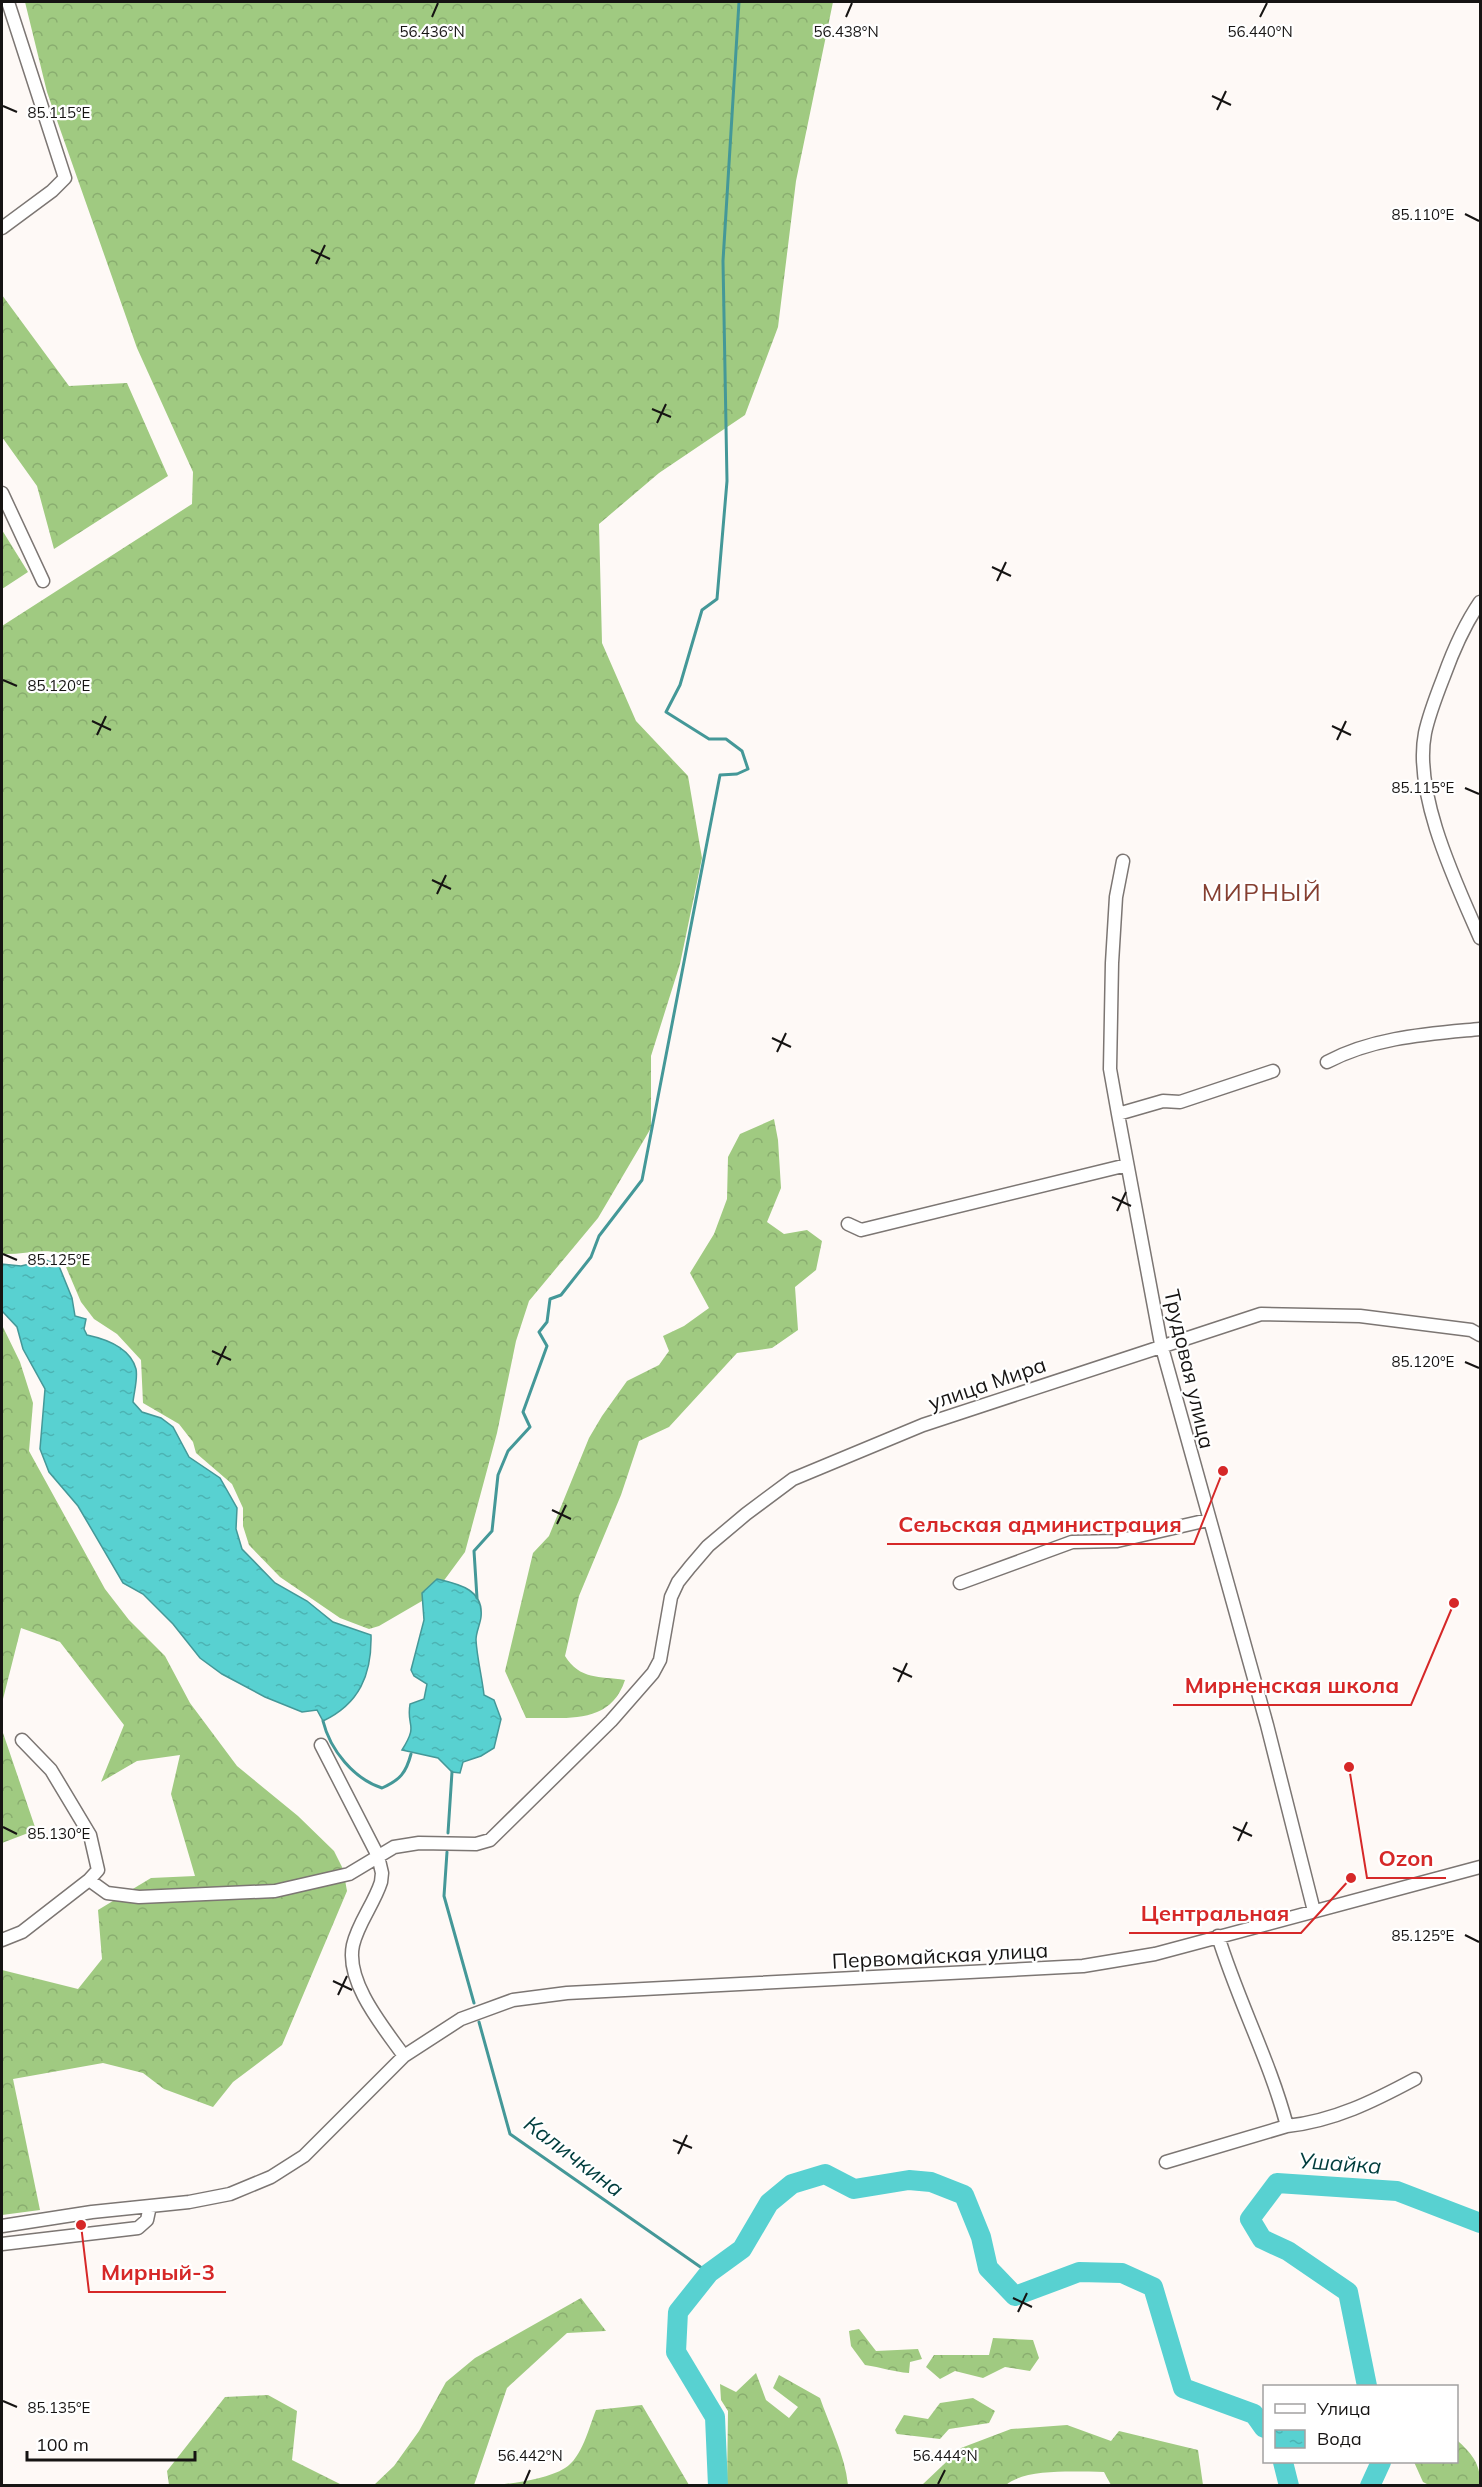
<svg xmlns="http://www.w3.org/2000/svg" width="1482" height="2487" font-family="Mulish,sans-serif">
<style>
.forest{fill:url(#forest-crowns)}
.water{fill:url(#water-ripples);stroke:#449898;stroke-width:1.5}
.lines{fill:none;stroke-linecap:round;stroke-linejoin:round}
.stream{stroke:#449898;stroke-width:3}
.river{stroke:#58d1d1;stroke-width:20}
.minor-casing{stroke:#7c7673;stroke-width:15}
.minor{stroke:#fff;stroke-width:12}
.ticks{fill:none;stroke:#161413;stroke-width:2}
.labels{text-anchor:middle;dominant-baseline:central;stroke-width:4.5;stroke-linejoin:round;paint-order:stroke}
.street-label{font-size:21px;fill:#161413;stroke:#fff}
.water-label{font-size:22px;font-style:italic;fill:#013d3d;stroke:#fff}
.quarter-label{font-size:24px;letter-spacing:1.5px;fill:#853f31;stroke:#fff}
.ticks-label{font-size:15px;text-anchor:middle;fill:#161413;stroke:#fff;stroke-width:4.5;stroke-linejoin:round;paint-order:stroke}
.leader{fill:none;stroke:#d62828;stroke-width:2}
.callout-dot{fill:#d62828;stroke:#fff;stroke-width:2}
.callout-label{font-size:22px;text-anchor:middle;font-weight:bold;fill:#d62828;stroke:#fff;stroke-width:4.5;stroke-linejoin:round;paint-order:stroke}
</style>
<defs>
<pattern id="forest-crowns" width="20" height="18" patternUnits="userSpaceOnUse" patternTransform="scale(1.5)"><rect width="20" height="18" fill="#a0ca81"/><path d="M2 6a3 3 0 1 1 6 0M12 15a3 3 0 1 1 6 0" fill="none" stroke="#89ad6f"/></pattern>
<pattern id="water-ripples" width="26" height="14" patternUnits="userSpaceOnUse" patternTransform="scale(1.5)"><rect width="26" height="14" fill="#58d1d1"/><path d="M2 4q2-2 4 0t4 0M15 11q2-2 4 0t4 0" fill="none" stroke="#4cb3b3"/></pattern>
</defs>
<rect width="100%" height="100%" fill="#fef9f6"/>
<path class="forest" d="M25 2H833L796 181 778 327 745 415 659 473 599 524 602 643 636 721 688 776 702 858 680 964 651 1056V1128L598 1218 529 1301 516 1341 497 1433 465 1552 434 1594 379 1626 369 1629 340 1618 280 1577 249 1545 243 1526V1508L232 1484 196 1453 193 1442 179 1424 143 1403 141 1360 117 1334 94 1319 81 1302 60 1253C40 1248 22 1255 2 1254V626L192 504 193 472 137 348 47 92Z
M2 295 69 386 127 383 168 476 54 549 37 486 2 437Z
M2 530 28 572 2 589Z
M774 1119 778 1140 781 1188 767 1222 784 1234 807 1230 822 1241 816 1270 795 1287 798 1330 772 1348 737 1353 669 1427 639 1441 621 1495 579 1596 565 1656C580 1680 599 1676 625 1680 610 1726 565 1717 526 1718L505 1671 533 1553 549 1536 589 1438 602 1416 627 1381 659 1365 669 1351 663 1336 684 1326 709 1308 690 1273 714 1234 727 1199 728 1157 740 1134Z
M2 1325 20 1362 33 1403 29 1451 105 1589 129 1620 165 1656 190 1703 237 1766 298 1816 334 1851 343 1869 347 1891 282 2045 233 2082 213 2107 164 2089 143 2073 103 2063 13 2079 40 2210 2 2215V1970L78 1989 102 1959 98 1910 151 1878 195 1876 171 1794 180 1755 137 1761 101 1782 124 1725 60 1642 21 1628 2 1703Z
M2 1730 36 1830 2 1843Z
M581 2298 606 2331 567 2333 507 2388 474 2485H374L394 2466 419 2431 446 2382 475 2358Z
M859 2329 876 2351 918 2349 922 2359 910 2362 909 2373C893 2372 881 2367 865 2365L851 2346 849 2331Z
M993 2338 1033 2340 1039 2358 1030 2371 1005 2367 983 2378 955 2371 940 2379 926 2367 934 2355H989Z
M756 2373 766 2400 789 2418 798 2407 773 2388 779 2375 820 2398C830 2427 845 2455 848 2485H727L728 2411 721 2400 720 2384 736 2392Z
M268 2395 297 2411 292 2460 342 2485H169L167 2471 225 2397Z
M973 2398 995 2411 989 2423 949 2429 940 2439 897 2434 895 2430 904 2415 928 2419 940 2403Z
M642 2405 689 2485H496C515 2483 548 2479 565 2468 582 2458 589 2427 596 2410Z
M1067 2425 1111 2441 1119 2431 1198 2450 1203 2485H1111L1104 2472C1078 2472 1025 2468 1006 2485H922L961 2448 1011 2429Z
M1457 2440C1472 2454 1481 2464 1480 2485H1429L1423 2482 1414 2462H1456Z"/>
<path class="water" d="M46 1260 59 1266 72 1298 75 1316 86 1319 84 1329 87 1335C106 1339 130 1347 136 1369 138 1378 134 1392 133 1402L142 1412 161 1418 173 1427 189 1457 220 1478 237 1508 236 1529 242 1549 275 1583 307 1601 333 1622 371 1635C372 1675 359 1704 323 1721L317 1710 302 1712 265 1697 222 1674 200 1658 173 1624 143 1594 123 1583 78 1506 49 1472 40 1449 45 1389 23 1349 17 1327 2 1311V1264L21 1266Z
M437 1579C458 1584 484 1589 481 1617 480 1625 476 1632 476 1640 477 1658 482 1677 484 1695L494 1700 501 1719 494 1748 481 1756 463 1762 460 1773 452 1772 438 1758 402 1750C419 1723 406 1728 410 1704L424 1699 427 1684 414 1676 411 1670 424 1620 422 1593Z"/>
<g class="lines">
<path class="stream" d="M477 1598 474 1551 492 1531 498 1475 508 1451 530 1427 523 1412 547 1346 539 1332 547 1322 550 1299 561 1295 591 1257 599 1236 642 1180 720 775 737 774 748 769 742 751 726 739H709L666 712 680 685 702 610 717 599 727 481 723 261 739 2
M323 1721C330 1750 354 1779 382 1788 400 1780 406 1773 411 1754
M448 1833 452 1772
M447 1852 444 1896 474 2003
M479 2022 510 2134 709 2273"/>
<path class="river" d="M1367 2386 1348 2292 1288 2251 1262 2239 1250 2219 1277 2183 1397 2191 1480 2223
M1283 2462 1289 2486
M718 2486 715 2417 676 2352 678 2312 709 2273 742 2249 769 2203 792 2184 825 2174 854 2189 909 2180 931 2182 964 2195 981 2237 988 2268 1015 2296 1079 2272 1122 2273 1153 2287 1183 2388 1254 2414 1264 2428
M1370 2486 1381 2462"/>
<defs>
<path id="minor" d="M2 228 52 191 65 178 8 2
M2 493 43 581
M1480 602C1465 624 1453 651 1444 676 1437 694 1429 714 1425 733 1413 794 1456 883 1480 938
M1123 861 1116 897 1112 963 1110 1069 1118 1114 1161 1344 1267 1725 1314 1911
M1327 1062C1374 1037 1428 1034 1480 1029
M1118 1114 1163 1101 1180 1102 1273 1071
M848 1224 861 1230 1127 1165
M960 1583 1072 1542 1117 1541 1208 1520
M321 1745 378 1856 382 1873 381 1882C374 1904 358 1923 353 1945 345 1982 384 2028 404 2056
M89 1880 107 1893 139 1897 275 1891 349 1874 394 1847 419 1843 476 1844 490 1840 611 1721 653 1673 660 1660 671 1597 678 1582 690 1567 708 1546 746 1514 793 1479 923 1425 1261 1314 1360 1316 1471 1330 1480 1335
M2 1940 22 1932 89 1880 98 1870 90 1835 51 1770 22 1740
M1287 2126C1334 2121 1374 2101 1415 2079
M1166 2162 1287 2126C1270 2061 1238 2001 1218 1936
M2 2226 92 2212 189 2202 230 2194 271 2177 304 2156 404 2056 461 2019 513 2000 567 1993 1083 1966 1155 1954 1480 1867
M2 2244 138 2228 147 2220 150 2206"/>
</defs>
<use href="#minor" class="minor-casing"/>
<use href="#minor" class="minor"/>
</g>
<path class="ticks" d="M432 17 438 3M846 17 852 3M1260 17 1267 3M1212 96 1231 105M3 106 17 112M1217 110 1226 91M1465 214 1479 221M311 250 330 259M316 264 325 245M652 409 671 417M657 423 666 404M992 567 1011 576M997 581 1006 562M3 680 17 686M92 721 111 730M1332 726 1351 735M97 735 106 716M1337 740 1346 721M1465 788 1479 794M432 880 451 889M437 894 446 875M772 1038 791 1047M777 1052 786 1033M1112 1197 1131 1206M1117 1211 1126 1192M3 1254 17 1260M212 1351 231 1360M1465 1362 1479 1368M217 1365 226 1346M552 1510 571 1519M557 1524 566 1505M893 1668 912 1677M898 1682 907 1663M3 1827 17 1834M1233 1827 1252 1836M1238 1841 1247 1822M1465 1935 1479 1942M333 1981 352 1990M338 1995 347 1976M673 2140 692 2148M678 2154 687 2135M1013 2298 1032 2307M1018 2312 1027 2293M3 2401 17 2407M524 2484 530 2470M938 2484 945 2470"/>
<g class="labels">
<g class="street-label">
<text transform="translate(1190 1369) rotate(77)">Трудовая улица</text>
<text transform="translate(987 1383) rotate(-19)">улица Мира</text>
<text transform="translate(940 1955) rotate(-3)">Первомайская улица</text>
</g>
<g class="water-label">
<text transform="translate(574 2156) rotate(37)">Каличкина</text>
<text transform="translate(1340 2163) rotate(4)">Ушайка</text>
</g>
<g class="quarter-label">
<text x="1262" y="892">МИРНЫЙ</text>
</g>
</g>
<g class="ticks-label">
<text x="432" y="37">56.436°N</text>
<text x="846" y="37">56.438°N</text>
<text x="1260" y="37">56.440°N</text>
<text x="59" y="118">85.115°E</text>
<text x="1423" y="220">85.110°E</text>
<text x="59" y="691">85.120°E</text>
<text x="1423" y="793">85.115°E</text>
<text x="59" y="1265">85.125°E</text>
<text x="1423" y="1367">85.120°E</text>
<text x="59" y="1839">85.130°E</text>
<text x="1423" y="1941">85.125°E</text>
<text x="59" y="2413">85.135°E</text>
<text x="530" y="2461">56.442°N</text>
<text x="945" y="2461">56.444°N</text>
</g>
<path class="leader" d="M1223 1471L1194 1544H887M1454 1603L1411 1705H1173M1349 1767L1367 1878H1446M1351 1878L1301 1933H1129M81 2225L89 2292H226"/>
<g class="callout-dot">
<circle cx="1223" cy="1471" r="6"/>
<circle cx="1454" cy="1603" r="6"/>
<circle cx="1349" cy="1767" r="6"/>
<circle cx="1351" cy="1878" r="6"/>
<circle cx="81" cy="2225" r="6"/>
</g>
<g class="callout-label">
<text x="1040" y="1532">Сельская администрация</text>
<text x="1292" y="1693">Мирненская школа</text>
<text x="1406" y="1866">Ozon</text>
<text x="1215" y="1921">Центральная</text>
<text x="158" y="2280">Мирный-3</text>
</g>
<rect width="1482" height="2487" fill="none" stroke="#161413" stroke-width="6"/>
<rect x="1263" y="2385" width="195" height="78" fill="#ffffff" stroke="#a2a1a1" stroke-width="1.5"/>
<rect x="1275" y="2404" width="30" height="9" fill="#ffffff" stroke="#a2a1a1" stroke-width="1.5"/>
<text x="1317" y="2415" font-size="18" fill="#161413">Улица</text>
<rect x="1275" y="2430" width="30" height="18" fill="url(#water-ripples)" stroke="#a2a1a1" stroke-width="1.5"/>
<text x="1317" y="2445" font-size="18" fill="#161413">Вода</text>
<path d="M27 2451v9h168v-9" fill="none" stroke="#161413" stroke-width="3"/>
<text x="36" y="2451" font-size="18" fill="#161413" stroke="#ffffff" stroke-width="4.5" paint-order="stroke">100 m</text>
</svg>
